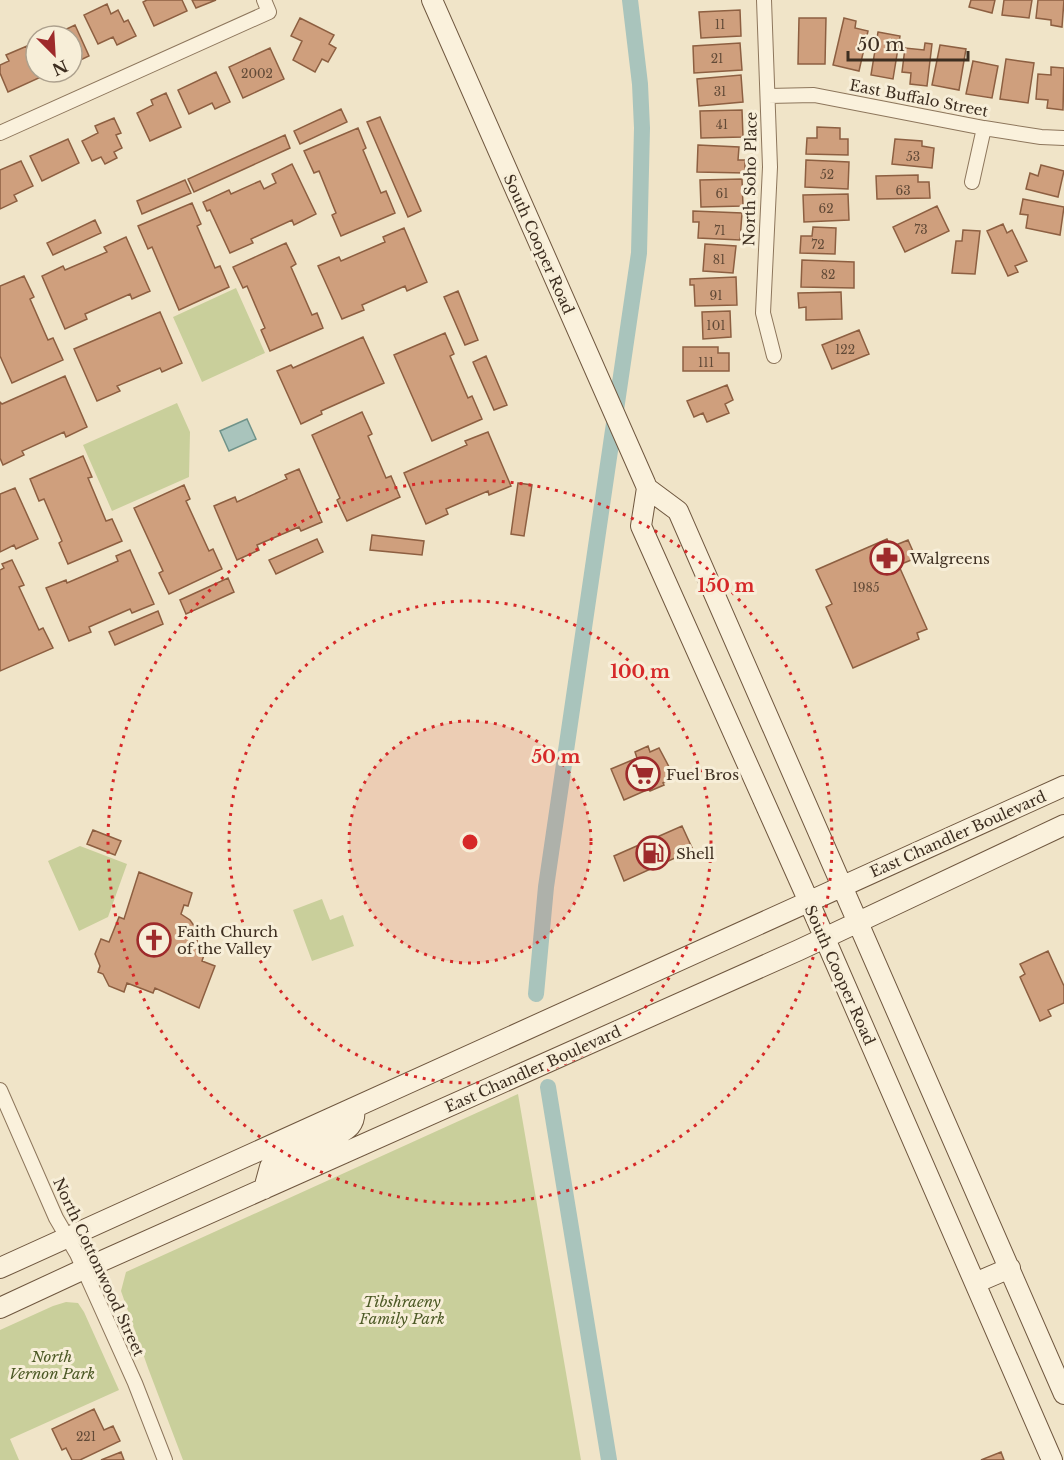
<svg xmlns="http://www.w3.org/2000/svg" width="1064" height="1460" font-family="'Libre Baskerville',serif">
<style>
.green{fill:#c9cf9b}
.water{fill:#a9c4bc;stroke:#6f938a;stroke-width:1.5}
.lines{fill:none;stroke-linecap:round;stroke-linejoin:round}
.canal{stroke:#a9c4bc;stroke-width:16}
.building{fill:#cf9f7d;stroke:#8d5f41;stroke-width:1.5}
.minor-casing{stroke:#8d765c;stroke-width:16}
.secondary-casing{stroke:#6f573f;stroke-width:22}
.minor{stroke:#faf1dc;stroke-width:14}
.secondary{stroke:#faf1dc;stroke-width:20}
.ring{fill:none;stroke:#d62828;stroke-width:3;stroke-dasharray:3 6}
.labels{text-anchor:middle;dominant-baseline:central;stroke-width:6;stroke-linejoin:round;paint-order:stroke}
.number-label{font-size:12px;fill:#624a37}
.street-label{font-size:15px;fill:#3d2e20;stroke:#f7eed8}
.poi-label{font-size:15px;fill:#3d2e20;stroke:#f7eed8;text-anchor:start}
.park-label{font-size:15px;font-style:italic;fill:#4d5a26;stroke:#f7eed8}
.centre{fill:#d62828;stroke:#f7eed8;stroke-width:3}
.ring-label{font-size:18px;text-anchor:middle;font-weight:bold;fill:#d62828;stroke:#f7eed8;stroke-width:6;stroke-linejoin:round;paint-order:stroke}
</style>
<rect width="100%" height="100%" fill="#f0e4c8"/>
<path class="green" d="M236 288 265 353 202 382 173 317Z
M177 403 190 432 189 477 112 511 83 445Z
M80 846 127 864 108 917 79 931 48 861Z
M322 899 330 920 343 915 354 946 312 961 293 910Z
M518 1094 581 1460H183L148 1368 121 1291 126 1272Z
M66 1302 78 1303 84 1312 119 1390 10 1439 19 1460H0V1330L53 1306Z"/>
<path class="water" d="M247 419 256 439 229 451 220 431Z"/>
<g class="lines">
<path class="canal" d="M536 994 546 887 639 253 642 128 640 84 630 0
M548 1087 609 1460"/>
</g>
<path class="building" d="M147 0H182L187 11 154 26 143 2Z
M192 0H216L196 8Z
M971 0H995L992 13 969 7Z
M1004 0H1032L1029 18 1002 15Z
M1038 0H1064L1062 27 1051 25V20L1036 18Z
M107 4 111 14 118 10 124 22 128 20 136 36 117 45 113 37 98 44 84 15Z
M740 10 741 36 701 38 699 12Z
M300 18 334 35 329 44 336 48 328 62 322 59 315 72 293 60 302 41 291 36Z
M799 18H826L825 64H798Z
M844 18 856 21 855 28 868 31 859 71 833 65Z
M75 25 89 56 72 64V36H52Z
M878 32 900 36 893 79 871 75Z
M740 43 742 70 694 73 693 46Z
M925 43 932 44 927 86 910 84 911 73 902 72 905 48 924 50Z
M940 45 966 49 959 90 932 85Z
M27 46 36 67V72H38L41 77 8 92 0 73V65L9 61 6 55Z
M270 48 284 79 243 98 229 67Z
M1006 59 1034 63 1028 103 1000 99Z
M973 61 998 66 992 98 966 94Z
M1051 67 1064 68 1063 110 1047 108 1048 100 1036 99 1038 74 1051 75Z
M216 72 230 102 215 109 212 103 189 114 178 90Z
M741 75 743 102 699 106 697 79Z
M166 93 181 127 150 141 137 113 153 105 151 100Z
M341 109 347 122 300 144 294 131Z
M742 110 743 137 701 138 700 111Z
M380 117 421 211 408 217 367 122Z
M114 118 121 133 116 135 122 148 114 152 117 158 105 164 101 157 92 161 82 141 98 133 95 126Z
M817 127 840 128V139H848V155L806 154 807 138H817Z
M358 128 366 148 363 150 381 193 386 191 395 213 341 236 332 215 336 213 319 171 314 173 304 151Z
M285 135 290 148 194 192 188 179Z
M68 139 79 163 42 181 30 156Z
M895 139 922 141V146L934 148 932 168 892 164Z
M698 145 739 147 738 160H745V173L697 172Z
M806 160 849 162 848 189 805 187Z
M21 161 33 186 14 195 17 201 0 209V170Z
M292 164 316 214 294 225 292 220 251 239 253 243 230 253 210 210 207 211 203 202 229 190 231 194 260 181 264 189 276 183 272 174Z
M1041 165 1064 171 1058 197 1026 189 1030 173 1038 176Z
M918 175V182H929L930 198 877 199 876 176Z
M742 179 743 206 701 207 700 180Z
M185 180 191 193 142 214 137 201Z
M848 194 849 220 804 222 803 195Z
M1023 199 1064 207 1060 235 1026 228 1028 215 1020 214Z
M192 203 201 224 197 226 215 268 220 266 229 287 179 310 152 247 148 249 138 226Z
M937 206 949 231 905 252 893 227Z
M693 211 742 213 740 240 698 238 699 222H693Z
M95 220 101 233 53 255 47 243Z
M1003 224 1007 233 1012 230 1027 261 1015 266 1018 272 1008 276 987 231Z
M813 227 836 228 835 254 800 253 801 236H812Z
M404 228 427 282 407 291 405 286 362 305 364 310 342 319 318 266 339 257 341 261 385 242 383 237Z
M963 230 980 231 975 274 952 273 956 241H962Z
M126 237 150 291 132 299 130 294 85 314 87 319 65 329 42 276 63 266 65 270 107 252 104 247Z
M286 243 296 264 291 267 312 315 317 313 323 328 270 351 261 330 265 328 247 286 243 288 233 267Z
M705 244 736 246 733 273 703 271Z
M802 260 854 262V288L801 287Z
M24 276 34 297 30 299 48 340 53 338 63 360 12 383 0 356V286Z
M736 277 737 305 695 306 694 285H690V279Z
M458 291 478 340 465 345 444 297Z
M841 292 842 319 806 320V307L799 308 798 293Z
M730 311 731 337 703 339 702 312Z
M160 312 182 363 162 372 160 368 117 386 120 391 97 401 74 349Z
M859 330 869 354 832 369 822 345Z
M445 333 454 354 450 356 468 398 472 396 482 419 432 441 394 355Z
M363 337 384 383 321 411 322 414 301 424 277 371 291 365 293 368Z
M683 347H718V353H729V371H683Z
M486 356 507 405 494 410 473 362Z
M65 376 87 427 66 437 64 432 22 451 24 455 3 465 0 458V402L2 404Z
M727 385 733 400 725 404 729 413 707 422 703 413 694 417 687 401Z
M362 412 372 434 368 436 386 478 391 476 400 497 347 521 337 500 340 498 312 435Z
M488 432 511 486 489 495 488 491 446 509 448 514 426 524 404 473 467 445 465 441Z
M83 456 92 477 88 478 106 521 112 519 122 541 68 564 59 543 62 541 44 499 39 501 30 479Z
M299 469 322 522 301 531 299 527 257 545 259 550 237 560 214 506 235 497 237 502 287 479 285 475Z
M518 483 532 485 524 536 511 534Z
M184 485 190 499 186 501 209 551 213 549 222 569 169 594 159 573 163 571 134 508Z
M15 488 38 539 16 549 14 545 0 552V494Z
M372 535 424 541 422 555 370 550Z
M317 539 323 552 276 574 269 560Z
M887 539 927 629 917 633 919 639 853 668 826 607 832 604 816 570Z
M908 540 916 558 899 565 891 547Z
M130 550 154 604 132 613 130 609 89 627 91 632 69 641 46 588 66 580 67 583 118 561 116 556Z
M12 560 24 585 19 587 39 630 43 628 53 648 0 671V570L4 568 2 564Z
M228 578 234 592 186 614 180 600Z
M158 611 163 624 115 645 109 632Z
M648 746 650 752 659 748 675 778 663 783 664 785 650 791 649 789 624 800 611 769 637 758 635 752Z
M682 826 693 850 624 881 614 856Z
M93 830 121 841 115 855 87 844Z
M139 872 192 893 188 906 184 905 181 914 190 920 195 927 198 934 196 949 205 952 202 961 215 966 199 1008 155 988 153 993 127 983 124 992 109 986 103 974 98 972 100 966 95 954 101 939 109 942 119 917 124 919Z
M1048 951 1064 986V1003L1048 1010 1051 1016 1040 1021 1020 977 1025 974 1020 964Z
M94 1409 104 1430 113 1426 120 1441 80 1460H72L66 1448 62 1450 52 1429Z
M121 1452 124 1460H101Z
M1001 1452 1004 1460H981Z"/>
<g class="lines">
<defs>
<path id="minor" d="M764 0 770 167 763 313 774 356
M768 96 814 95 984 128 1041 137 1064 138
M0 133 269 12 264 0
M972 182 984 128
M0 1090 56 1218 77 1254 135 1383 165 1460"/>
<path id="secondary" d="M432 0 645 483 647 488 678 511 1064 1394
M647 488 641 526 809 902 1052 1460
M264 1189 270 1167C286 1159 341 1137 350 1126 354 1121 355 1114 354 1108
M0 1268 1064 786
M975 1283 1010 1268
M0 1308 84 1269 799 950 1064 825"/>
</defs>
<use href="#minor" class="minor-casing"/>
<use href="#secondary" class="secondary-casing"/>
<use href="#minor" class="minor"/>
<use href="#secondary" class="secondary"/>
</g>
<circle cx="470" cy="842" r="121" fill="#d62828" fill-opacity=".12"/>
<g class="ring">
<circle cx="470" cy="842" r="121"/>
<circle cx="470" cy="842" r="241"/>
<circle cx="470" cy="842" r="362"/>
</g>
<defs>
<symbol id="pharmacy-ring" viewBox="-11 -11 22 22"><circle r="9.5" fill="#f7eed8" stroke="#9e2a2b" stroke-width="1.5"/><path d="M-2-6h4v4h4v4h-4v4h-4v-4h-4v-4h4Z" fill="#9e2a2b"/></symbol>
<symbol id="supermarket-ring" viewBox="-11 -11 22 22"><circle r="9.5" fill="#f7eed8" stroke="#9e2a2b" stroke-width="1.5"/><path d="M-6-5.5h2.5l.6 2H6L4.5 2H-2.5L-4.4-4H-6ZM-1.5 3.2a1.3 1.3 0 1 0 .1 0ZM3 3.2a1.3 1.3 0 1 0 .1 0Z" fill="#9e2a2b"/></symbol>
<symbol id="fuel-ring" viewBox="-11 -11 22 22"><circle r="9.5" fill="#f7eed8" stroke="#9e2a2b" stroke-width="1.5"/><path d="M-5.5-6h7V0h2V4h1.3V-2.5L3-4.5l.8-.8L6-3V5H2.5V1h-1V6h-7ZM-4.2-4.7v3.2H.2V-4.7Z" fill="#9e2a2b"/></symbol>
<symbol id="church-ring" viewBox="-11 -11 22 22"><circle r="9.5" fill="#f7eed8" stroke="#9e2a2b" stroke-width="1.5"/><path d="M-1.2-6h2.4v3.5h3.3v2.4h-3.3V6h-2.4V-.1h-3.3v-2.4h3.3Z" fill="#9e2a2b"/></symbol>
</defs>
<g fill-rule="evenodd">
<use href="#pharmacy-ring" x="868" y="539" width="38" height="38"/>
<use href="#supermarket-ring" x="624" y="755" width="38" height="38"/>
<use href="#fuel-ring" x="634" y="834" width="38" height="38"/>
<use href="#church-ring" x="135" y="921" width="38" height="38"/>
</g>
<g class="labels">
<g class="number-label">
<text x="720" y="24">11</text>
<text x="717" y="58">21</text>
<text x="257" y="73">2002</text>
<text x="720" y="91">31</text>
<text x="722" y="124">41</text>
<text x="913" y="156">53</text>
<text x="827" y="174">52</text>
<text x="903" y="190">63</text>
<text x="722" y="193">61</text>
<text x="826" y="208">62</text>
<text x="921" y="229">73</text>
<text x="720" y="230">71</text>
<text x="818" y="244">72</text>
<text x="719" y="259">81</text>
<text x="828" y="274">82</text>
<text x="716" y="295">91</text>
<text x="716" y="325">101</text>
<text x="845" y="349">122</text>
<text x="706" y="362">111</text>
<text x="866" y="587">1985</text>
<text x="86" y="1436">221</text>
</g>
<g class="street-label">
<text transform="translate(919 98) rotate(11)">East Buffalo Street</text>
<text transform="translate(750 179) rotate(-89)">North Soho Place</text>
<text transform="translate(539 244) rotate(66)">South Cooper Road</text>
<text transform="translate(958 834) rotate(-24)">East Chandler Boulevard</text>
<text transform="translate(840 975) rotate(66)">South Cooper Road</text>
<text transform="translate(533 1069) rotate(-24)">East Chandler Boulevard</text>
<text transform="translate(99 1267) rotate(65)">North Cottonwood Street</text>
</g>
<g class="poi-label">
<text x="910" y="558">Walgreens</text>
<text x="666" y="774">Fuel Bros</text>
<text x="676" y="853">Shell</text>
<text x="177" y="931">Faith Church<tspan x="177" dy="17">of the Valley</tspan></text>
</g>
<g class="park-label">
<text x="402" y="1301">Tibshraeny<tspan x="402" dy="17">Family Park</tspan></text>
<text x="52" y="1356">North<tspan x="52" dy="17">Vernon Park</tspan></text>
</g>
</g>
<circle cx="470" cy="842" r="9" class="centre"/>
<g class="ring-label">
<text x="726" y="592">150 m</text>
<text x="640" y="678">100 m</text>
<text x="556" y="763">50 m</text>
</g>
<g transform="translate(54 54) rotate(156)"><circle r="28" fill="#f7eed8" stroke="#ada18e" stroke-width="1.5"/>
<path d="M0-4.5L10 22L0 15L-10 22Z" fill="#9e2a2b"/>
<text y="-9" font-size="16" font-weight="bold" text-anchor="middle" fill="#3d2e20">N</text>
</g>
<path d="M848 51v9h120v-9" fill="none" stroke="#3d2e20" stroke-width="3"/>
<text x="857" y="51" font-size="18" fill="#3d2e20" stroke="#f7eed8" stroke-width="4.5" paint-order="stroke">50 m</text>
</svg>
